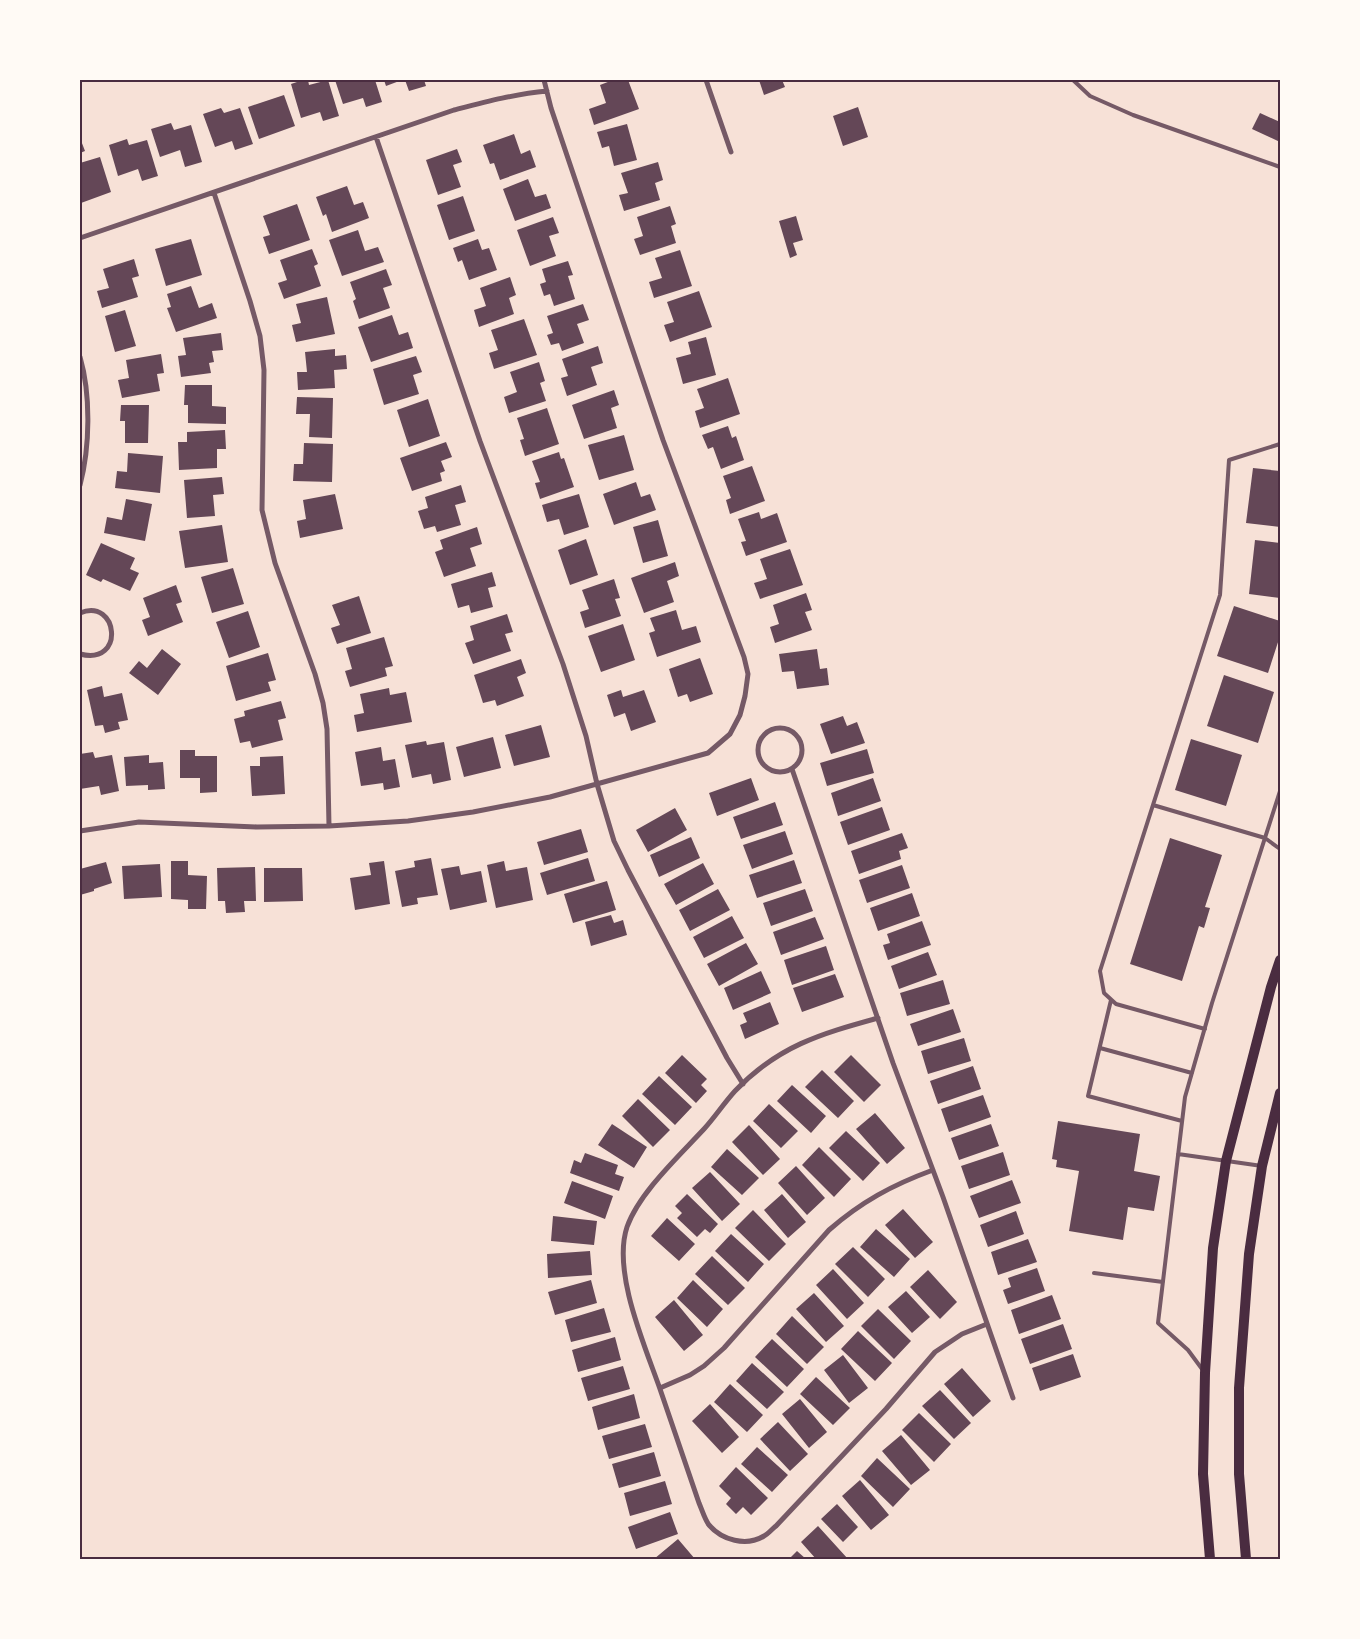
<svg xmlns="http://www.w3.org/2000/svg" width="1360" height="1639" font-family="Rubik,sans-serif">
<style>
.building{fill:#644757}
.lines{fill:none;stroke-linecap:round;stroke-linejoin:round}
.service{stroke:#755966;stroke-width:4}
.minor{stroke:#755966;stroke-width:5}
.secondary{stroke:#4a2c40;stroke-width:10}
.neatline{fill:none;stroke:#4a2c40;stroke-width:2}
</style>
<rect width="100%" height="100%" fill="#f7e1d7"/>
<path class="building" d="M303 80H308L309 85 328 80 339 116 323 121 320 112 301 118 291 84Z
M335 80H375L382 102 366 107 363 98 343 104Z
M384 80H402L386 86Z
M405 80H424L426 86 409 91Z
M613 80H628L639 109 594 125 589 109 606 103 600 85Z
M759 80H782L785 87 764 95Z
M284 95 295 126 259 139 248 107Z
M858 107 868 137 843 146 833 116Z
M221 108 224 113 240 108 253 144 235 150 232 141 215 147 203 114Z
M1260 113 1280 122V142L1252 129Z
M171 123 174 130 191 125 202 162 185 167 180 150 160 157 151 129Z
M627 124 637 160 614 166 609 146 602 148 597 132Z
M514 134 521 154 530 150 536 167 500 180 494 163 490 164 483 145Z
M80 138 85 151 80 153Z
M127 139 129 145 147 140 158 176 142 181 138 169 118 176 109 145Z
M457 149 462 162 453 165 461 187 438 195 426 160Z
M100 157 111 192 81 203 80 163Z
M658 162 663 180 655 183 660 200 624 211 619 195 628 193 621 173Z
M528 179 535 197 546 194 551 208 515 221 503 189Z
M347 186 354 205 363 202 369 218 332 232 326 214 323 216 316 197Z
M463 196 475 231 449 240 437 205Z
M297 204 310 240 269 254 263 237 270 235 263 216Z
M670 206 676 224 671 226 676 243 640 255 634 239 643 236 637 217Z
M796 216 803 240 793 243 797 255 790 258 779 221Z
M553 217 559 233 549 236 556 256 530 266 517 230Z
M358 230 365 251 378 247 384 262 342 276 329 240Z
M191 239 202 275 166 286 155 249Z
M478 239 482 250 489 248 497 270 469 280 462 260 458 262 453 248Z
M312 249 318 264 314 266 321 286 284 299 278 283 287 280 280 260Z
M680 250 692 286 654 298 649 282 662 278 655 258Z
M134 259 139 276 132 278 138 297 102 308 97 291 109 288 103 269Z
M568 261 573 275 568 276 575 299 554 306 550 294 544 296 540 284 546 282 542 269Z
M386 269 392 285 383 288 390 308 359 319 353 301 356 299 350 282Z
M510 277 516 295 509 298 514 314 479 327 474 310 486 306 480 288Z
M191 286 199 308 212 303 217 318 176 332 167 308 171 307 167 294Z
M699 291 712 327 670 342 664 325 674 322 667 302Z
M327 297 335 334 296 342 292 325 301 323 296 304Z
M583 304 589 320 577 324 584 343 562 351 559 343 551 345 547 335 553 333 547 316Z
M125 310 136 346 115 352 105 316Z
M392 315 399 335 408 332 413 348 371 362 358 327Z
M524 319 537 355 494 369 489 353 498 350 491 330Z
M221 333 223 350 212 351 214 362 209 363 211 373 181 377 178 356 186 355 183 338Z
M706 337 716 375 683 384 676 358 691 354 688 342Z
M598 346 603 363 591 367 597 385 567 396 561 378 568 376 562 359Z
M335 349V356L346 355 347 369 334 370 335 388 298 390 297 372H307L305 352Z
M161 354 164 373 157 374 160 391 122 398 118 380 129 378 126 360Z
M416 356 422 372 413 375 419 394 384 405 373 369Z
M539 362 545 381 540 383 546 401 509 413 504 397 517 392 510 372Z
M728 378 740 414 700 428 695 411 704 408 697 389Z
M185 385H212V406L226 407V424L188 423V405H184Z
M614 390 619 405 611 408 617 428 584 439 572 405Z
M297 397 333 398 332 438 309 437 310 414H296Z
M428 399 440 436 409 447 397 410Z
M121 405H149L148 443H125V421H120Z
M547 408 559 444 525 456 520 440 524 439 517 418Z
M728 426 732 438 736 436 744 460 721 469 713 447 708 449 702 435Z
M225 430 226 449H217V468L179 470 178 442H187V432Z
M624 435 634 470 599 480 588 445Z
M446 442 452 457 441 461 445 471 440 473 442 481 412 491 400 458Z
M304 443 333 444 332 482 293 481 294 464H303Z
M559 452 561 459 564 458 574 487 540 499 535 483 540 482 532 461Z
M128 453 163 456 160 493 115 488 117 471 127 472Z
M752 466 765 501 730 514 726 500 731 498 723 476Z
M1253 468 1280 471V527L1246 523Z
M222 477 224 494 213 495 215 516 187 518 184 480Z
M636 482 641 497 650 494 656 510 614 525 603 494Z
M461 485 466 502 455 505 461 525 437 532 435 526 424 529 418 511 428 508 425 497Z
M335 494 343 529 300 538 297 521 306 519 303 500Z
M579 494 589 527 564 535 559 519 547 522 542 505Z
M126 499 152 504 145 541 104 533 107 517 122 520Z
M759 512 761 519 777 513 787 542 746 556 741 542 746 541 738 519Z
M658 520 668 556 643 563 633 527Z
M222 525 228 562 185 568 179 531Z
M477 527 482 544 470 548 476 566 444 577 435 552 443 549 440 540Z
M586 539 598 575 570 585 558 550Z
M1255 540 1280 543V598L1249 594Z
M101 543 135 558 130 569 139 573 130 591 103 579 101 582 86 575Z
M790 549 803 585 760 599 754 583 767 579 760 559Z
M675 562 679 576 667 581 674 602 644 613 631 578Z
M233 568 244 604 212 613 201 577Z
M492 572 496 586 488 588 493 607 471 613 469 605 458 608 451 584Z
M614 579 620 598 615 599 621 616 585 628 580 612 589 609 582 590Z
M176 585 182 602 176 604 183 622 148 636 142 620 150 617 143 598Z
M806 593 812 610 805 612 812 630 775 643 770 627 779 624 773 605Z
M359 596 371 633 337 644 331 628 340 625 332 605Z
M1234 606 1280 621V636L1268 673 1217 656Z
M676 610 682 630 696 626 701 642 657 657 649 633 655 631 650 618Z
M248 611 260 647 229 658 216 622Z
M507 614 513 632 505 634 511 651 473 664 465 643 474 640 470 626Z
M623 624 635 660 601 672 588 636Z
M384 637 393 666 385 668 387 676 350 687 345 671 352 669 346 648Z
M162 649 181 664 158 695 129 673 139 661 147 668Z
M817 649 820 669 827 668 829 685 797 689 794 671 782 672 779 654Z
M268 653 276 680 268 682 271 691 236 701 226 666Z
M700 658 713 694 690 702 687 694 678 697 669 669Z
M521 659 526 673 517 677 524 696 497 706 495 700 483 703 474 675Z
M1224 675 1274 692 1258 743 1207 726Z
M102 686 104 697 122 693 128 720 118 722 120 729 105 733 103 725 95 726 87 690Z
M389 688 390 695 406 692 412 722 357 732 354 715 364 713 360 694Z
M621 690 623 697 644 690 656 722 631 731 625 713 614 717 607 695Z
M281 701 286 718 278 720 283 740 252 748 250 741 240 743 234 719 245 716 244 711Z
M843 716 847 726 857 722 865 743 831 754 820 724Z
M541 725 550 757 514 766 505 735Z
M493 737 501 768 464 777 456 747Z
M1191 739 1242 755 1226 806 1175 790Z
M426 741 427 745 444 742 451 780 433 784 431 774 412 778 405 745Z
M381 747 383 761 395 759 400 787 384 790 383 783 361 786 355 752Z
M867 749 874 773 827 786 820 763Z
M180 750H195V756H217V792L200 793V778H180Z
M93 752 95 758 112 755 119 791 101 795 99 786 80 789V754Z
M149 755V763L163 762 165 789 148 790V785L126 786 124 757Z
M283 756 285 794 252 796 250 766H260V757Z
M751 778 759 800 717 816 709 793Z
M873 778 881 801 838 816 831 793Z
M775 802 783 825 741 839 733 817Z
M882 807 890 830 848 845 840 822Z
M675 808 687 830 648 852 636 830Z
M581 829 588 852 544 865 537 842Z
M785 831 793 854 752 869 743 845Z
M902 833 908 848 899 851 901 859 859 874 851 851Z
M691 837 700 858 659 877 650 855Z
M1170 838 1222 855 1205 907 1210 908 1204 928 1199 926 1182 981 1130 964Z
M431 858 438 895 417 898 418 904 402 907 395 871 415 867 414 861Z
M588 858 595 881 547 895 540 873Z
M794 860 802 883 757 898 749 875Z
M171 861H188V875L207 876 206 909H188V900L171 899Z
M384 861 390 904 355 910 350 878 371 875 369 863Z
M504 861 506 871 527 867 533 900 496 908 487 865Z
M106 862 112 883 94 889V891L80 895V869Z
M703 863 714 884 676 905 664 884Z
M160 864 162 897 124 899 122 866Z
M902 865 910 888 867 903 859 880Z
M459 866 461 875 481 871 487 902 450 910 441 869Z
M255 867 256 901H244L245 912 226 913 225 901H218L217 868Z
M264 868H302L303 901 264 902Z
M607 881 616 910 573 923 564 894Z
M718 889 730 910 690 931 679 910Z
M805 889 813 911 771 926 763 903Z
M912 893 920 916 878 931 870 908Z
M611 915 614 923 623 920 627 935 591 946 585 922Z
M732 916 744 938 704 958 693 937Z
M815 917 824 939 781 955 773 932Z
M922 921 931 945 888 960 883 945 890 943 887 934Z
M746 943 758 964 719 986 707 964Z
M826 946 834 970 792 985 784 960Z
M928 952 937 975 899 989 891 966Z
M761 971 771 993 733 1010 724 988Z
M835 974 844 997 802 1012 793 988Z
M943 980 950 1004 907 1016 900 993Z
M770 1002 779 1024 745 1039 740 1025 747 1022 743 1013Z
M953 1009 961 1032 918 1046 910 1024Z
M964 1038 971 1061 928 1074 921 1051Z
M682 1055 707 1079 701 1085 707 1091 696 1103 665 1073Z
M851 1055 881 1085 864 1102 834 1072Z
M973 1066 981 1089 938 1104 930 1081Z
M822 1070 854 1101 838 1118 805 1087Z
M659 1076 692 1107 675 1125 642 1094Z
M792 1085 826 1116 811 1133 777 1101Z
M983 1095 991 1117 949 1132 941 1109Z
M638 1099 670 1130 653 1147 622 1116Z
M769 1104 798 1131 781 1148 753 1121Z
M875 1113 905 1148 887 1164 856 1129Z
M1058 1121 1140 1134 1134 1171 1160 1176 1154 1211 1128 1207 1123 1240 1069 1231 1079 1171 1056 1167 1057 1160 1052 1159Z
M612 1124 647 1147 634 1168 598 1145Z
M991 1124 999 1146 959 1160 951 1138Z
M749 1125 780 1159 763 1175 732 1142Z
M846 1131 880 1163 863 1181 829 1148Z
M819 1147 851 1179 834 1197 802 1165Z
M727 1149 759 1178 742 1195 711 1167Z
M1003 1152 1010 1175 969 1189 961 1166Z
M585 1153 618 1165 615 1174 624 1177 619 1191 570 1173 574 1160 581 1163Z
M796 1166 825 1198 807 1215 778 1183Z
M710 1172 740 1204 722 1221 692 1188Z
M1012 1180 1021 1203 979 1218 970 1196Z
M572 1181 613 1196 605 1219 564 1203Z
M687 1194 718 1224 710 1233 705 1229 697 1237 677 1218 682 1213 675 1206Z
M782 1194 806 1222 788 1238 764 1210Z
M903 1209 933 1242 915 1258 885 1225Z
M753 1210 786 1244 769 1261 735 1228Z
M1016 1211 1024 1234 988 1247 980 1225Z
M553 1216 597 1221 594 1245 551 1241Z
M667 1218 695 1244 679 1261 651 1236Z
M876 1229 910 1259 894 1277 860 1247Z
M731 1234 764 1264 748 1282 715 1251Z
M1028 1239 1037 1262 998 1275 991 1252Z
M853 1247 885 1279 868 1297 835 1264Z
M590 1251 592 1275 548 1278 547 1254Z
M712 1256 745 1288 728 1305 695 1274Z
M1037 1268 1045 1291 1008 1304 1003 1290 1011 1287 1008 1278Z
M833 1269 864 1303 847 1319 816 1285Z
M928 1270 957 1302 940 1319 910 1287Z
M591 1280 597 1303 555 1315 548 1292Z
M693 1280 723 1309 707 1327 677 1298Z
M906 1291 930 1317 912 1333 888 1307Z
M814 1293 844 1326 826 1342 796 1309Z
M1052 1295 1061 1319 1019 1334 1011 1310Z
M674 1300 703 1335 684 1351 655 1317Z
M604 1308 611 1332 571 1342 565 1320Z
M878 1309 911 1341 894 1359 861 1326Z
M792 1316 824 1347 807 1364 776 1334Z
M1063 1324 1072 1349 1030 1364 1021 1339Z
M858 1331 892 1363 875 1381 841 1349Z
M615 1337 621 1360 578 1372 572 1350Z
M772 1339 804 1369 787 1387 755 1357Z
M1073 1354 1081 1377 1040 1391 1032 1368Z
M843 1355 868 1388 849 1403 824 1370Z
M752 1363 784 1392 767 1409 736 1381Z
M623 1366 630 1389 588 1401 581 1378Z
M962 1368 991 1401 973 1417 944 1384Z
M816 1377 850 1408 833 1425 800 1394Z
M730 1384 763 1415 747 1432 714 1402Z
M940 1390 971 1423 954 1439 922 1406Z
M634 1394 640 1418 598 1430 592 1407Z
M800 1399 827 1432 809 1448 782 1414Z
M710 1404 739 1437 722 1453 692 1421Z
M919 1413 951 1444 934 1462 902 1430Z
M778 1422 808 1454 790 1471 760 1439Z
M645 1424 652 1447 609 1459 602 1436Z
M901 1435 930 1470 911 1485 882 1451Z
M757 1447 788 1475 772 1492 741 1464Z
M654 1452 661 1476 619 1488 612 1464Z
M877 1458 910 1489 893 1507 861 1476Z
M736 1467 768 1498 751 1515 743 1507 736 1514 726 1504 731 1498 719 1486Z
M860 1480 889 1515 871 1530 842 1496Z
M665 1481 672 1504 630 1516 624 1493Z
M837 1504 858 1527 843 1542 821 1519Z
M670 1512 678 1534 636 1549 628 1527Z
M818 1526 848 1559H816L801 1542Z
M678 1539 695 1559H654Z
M797 1551 806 1559H789Z"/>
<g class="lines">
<path class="service" d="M1073 80 1090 96 1133 115 1280 167
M1153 805 1265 838 1280 849
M1111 1000 1088 1096 1182 1121
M1205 1029 1116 1004 1104 993 1100 971 1220 595 1229 460 1280 444
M1100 1048 1192 1073
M1178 1154 1262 1166
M1094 1273 1163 1282
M1202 1369 1188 1350 1158 1323 1185 1097 1212 1003 1280 791"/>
<path class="minor" d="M706 80 731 152
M376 137 480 441 563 664 586 736 597 784 614 841 628 870 727 1058 743 1084
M214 193 250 301 260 336 264 370 262 510 275 563 315 674 323 703 327 729 329 826
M80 238 454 110C485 102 515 94 547 91
M80 357C91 395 90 447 80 485
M80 613C118 597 126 666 80 654
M758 750a22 22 0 1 1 44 0a22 22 0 1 1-44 0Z
M792 769 893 1063 943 1197 1013 1398
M80 831 139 822 257 827 329 826 408 821 473 812 550 797 708 753 730 734 740 715 745 696 748 674 744 657 663 440 551 108 544 80
M878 1018C820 1034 778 1046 735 1091 724 1103 715 1117 704 1129 679 1156 639 1193 627 1227 612 1272 645 1346 660 1389 673 1427 686 1465 699 1503 702 1510 705 1520 709 1525 722 1540 746 1547 764 1536 768 1534 772 1529 776 1526L886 1409 935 1352 962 1334 987 1324
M660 1388 690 1375 704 1366 724 1348 829 1230C861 1202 892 1185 933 1170"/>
<path class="secondary" d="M1210 1559 1203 1474 1205 1373 1213 1248 1226 1161 1271 987 1280 960
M1246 1559 1239 1474V1388L1249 1254 1262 1166 1280 1093"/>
</g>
<rect width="1360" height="1639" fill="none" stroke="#fffaf5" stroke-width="162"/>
<rect x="81" y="81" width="1198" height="1477" class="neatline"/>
</svg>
